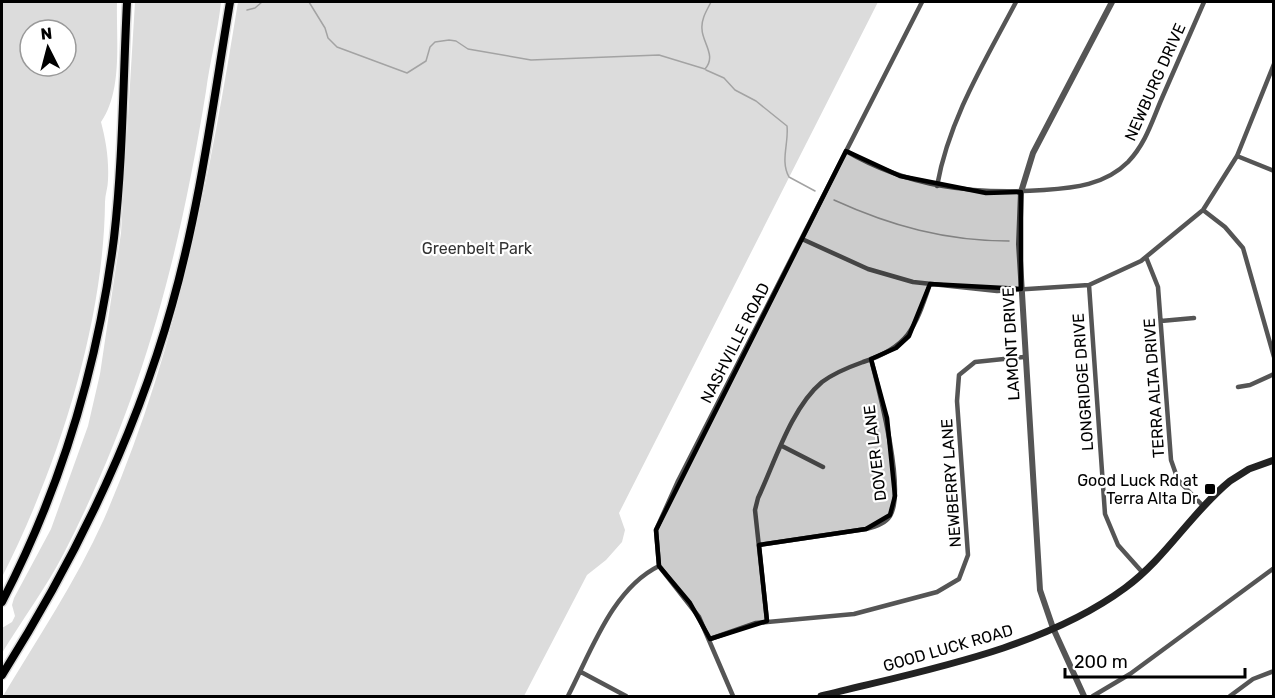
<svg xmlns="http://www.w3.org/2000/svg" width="1275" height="698" font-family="Rubik,sans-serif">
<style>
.green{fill:#dcdcdc;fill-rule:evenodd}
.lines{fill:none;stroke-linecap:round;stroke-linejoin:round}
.stream{stroke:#a3a3a3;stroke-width:1.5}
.motorway-casing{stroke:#dbdbdb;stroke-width:11}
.minor{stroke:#555;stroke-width:4.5}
.tertiary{stroke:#555;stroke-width:6}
.secondary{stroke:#222;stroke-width:7}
.motorway{stroke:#000;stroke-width:8}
.marked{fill:#000;fill-opacity:0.2;stroke:#000;stroke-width:4.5;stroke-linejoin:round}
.poi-dot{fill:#000;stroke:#fff;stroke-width:2}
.labels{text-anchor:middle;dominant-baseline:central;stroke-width:4.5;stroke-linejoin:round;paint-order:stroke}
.street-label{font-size:16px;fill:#000;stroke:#fff}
.park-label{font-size:16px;fill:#333;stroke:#fff}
.poi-label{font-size:16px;fill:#000;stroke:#fff;text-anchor:end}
</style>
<rect width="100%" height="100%" fill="#fff"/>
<path class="green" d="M2 2H117C116 39 123 90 101 122 106 141 109 159 108 180 108 187 105 195 105 202 104 324 57 469 2 577ZM30 30H66V66H30Z
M135 2H221C218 31 210 61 206 91 179 258 142 401 64 553 46 588 22 620 2 653V628L12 622 15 616 12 605 14 598 51 529 88 426 100 374 121 233Z
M238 2H878L619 513 625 530 622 542 606 560 587 575 524 696H3C38 638 76 581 104 519 177 351 209 181 238 2Z"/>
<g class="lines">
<path class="stream" d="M205 2H211
M309 2 325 28 328 38 337 47 407 73 426 61 430 47 435 42 449 40 456 41 468 49 531 60 659 55 705 69C717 56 702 42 702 29 701 19 707 10 711 2
M247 10 255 8 262 2
M706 70 724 78 735 90 756 101 787 126C789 143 780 161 789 177L815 191
M834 200C891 226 946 241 1009 241"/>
<defs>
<path id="motorway" d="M2 602C61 488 98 365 114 238 123 160 123 80 127 2
M2 675C75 559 135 438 172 305 200 206 213 103 230 2"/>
</defs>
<use href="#motorway" class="motorway-casing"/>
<path class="minor" d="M846 151C908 187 973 195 1044 190 1074 188 1105 185 1128 162 1146 143 1152 121 1162 98 1176 66 1190 34 1204 2
M1237 156 1274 171
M937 186C949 119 985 61 1016 2
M1203 210 1225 227 1243 248 1274 357
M802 239 868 269 913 282 997 291 1089 285 1141 261 1203 210 1237 156 1274 64
M1146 257 1158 287 1171 460 1178 480 1204 507
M1089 285 1105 514 1118 545 1143 573
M1161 321 1194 318
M1238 387 1250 385 1274 374
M782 446 823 467
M759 545 866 529C875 527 885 524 890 516 906 491 879 390 871 359
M767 621 755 510 758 498C775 462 791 408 822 382 834 373 849 367 863 362 909 347 915 328 930 284
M710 639 756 623 854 614 937 592 959 579 968 555 957 401 959 375 975 362 1024 357
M581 672 626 696
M568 696C591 652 612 589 659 566
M733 696 699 617 659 566 656 530 678 481 922 2
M1093 696 1130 674 1274 568
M1230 696 1253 679 1274 671"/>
<path class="tertiary" d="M1084 696 1053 628 1040 590 1019 244 1021 192 1033 153 1112 2"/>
<path class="secondary" d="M821 696C920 671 1041 650 1125 588 1166 558 1191 513 1230 481L1249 469 1274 460"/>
<use href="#motorway" class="motorway"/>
</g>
<path class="marked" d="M846 151 900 176 986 193 1021 192V289L930 284 909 336 896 348 871 359 887 418 895 496 890 515 866 529 759 545 767 621 710 639 690 603 659 566 656 530Z"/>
<rect class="poi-dot" x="1204" y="483" width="12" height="12" rx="3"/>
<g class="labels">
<g class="street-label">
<text transform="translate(1155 82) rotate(-66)">NEWBURG DRIVE</text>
<text transform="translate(735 343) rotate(-63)">NASHVILLE ROAD</text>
<text transform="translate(1011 344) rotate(-93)">LAMONT DRIVE</text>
<text transform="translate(1083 382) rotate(-94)">LONGRIDGE DRIVE</text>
<text transform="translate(1154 388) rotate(-94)">TERRA ALTA DRIVE</text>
<text transform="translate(875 453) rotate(-97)">DOVER LANE</text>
<text transform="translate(951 483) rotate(-94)">NEWBERRY LANE</text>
<text transform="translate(948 648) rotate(-16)">GOOD LUCK ROAD</text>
</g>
<g class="park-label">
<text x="477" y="248">Greenbelt Park</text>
</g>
<g class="poi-label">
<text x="1198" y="480">Good Luck Rd at<tspan x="1198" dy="18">Terra Alta Dr</tspan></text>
</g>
</g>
<rect width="1275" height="698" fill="none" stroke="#000000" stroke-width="6"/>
<g transform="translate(48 48) rotate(354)"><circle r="28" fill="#ffffff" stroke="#999999" stroke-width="1.5"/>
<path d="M0-4.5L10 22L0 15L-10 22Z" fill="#000000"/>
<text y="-9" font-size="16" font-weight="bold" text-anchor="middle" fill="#000000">N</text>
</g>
<path d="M1065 668v9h180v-9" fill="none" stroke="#000000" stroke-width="3"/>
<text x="1074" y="668" font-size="18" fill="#000000" stroke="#ffffff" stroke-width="4.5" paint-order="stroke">200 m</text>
</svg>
